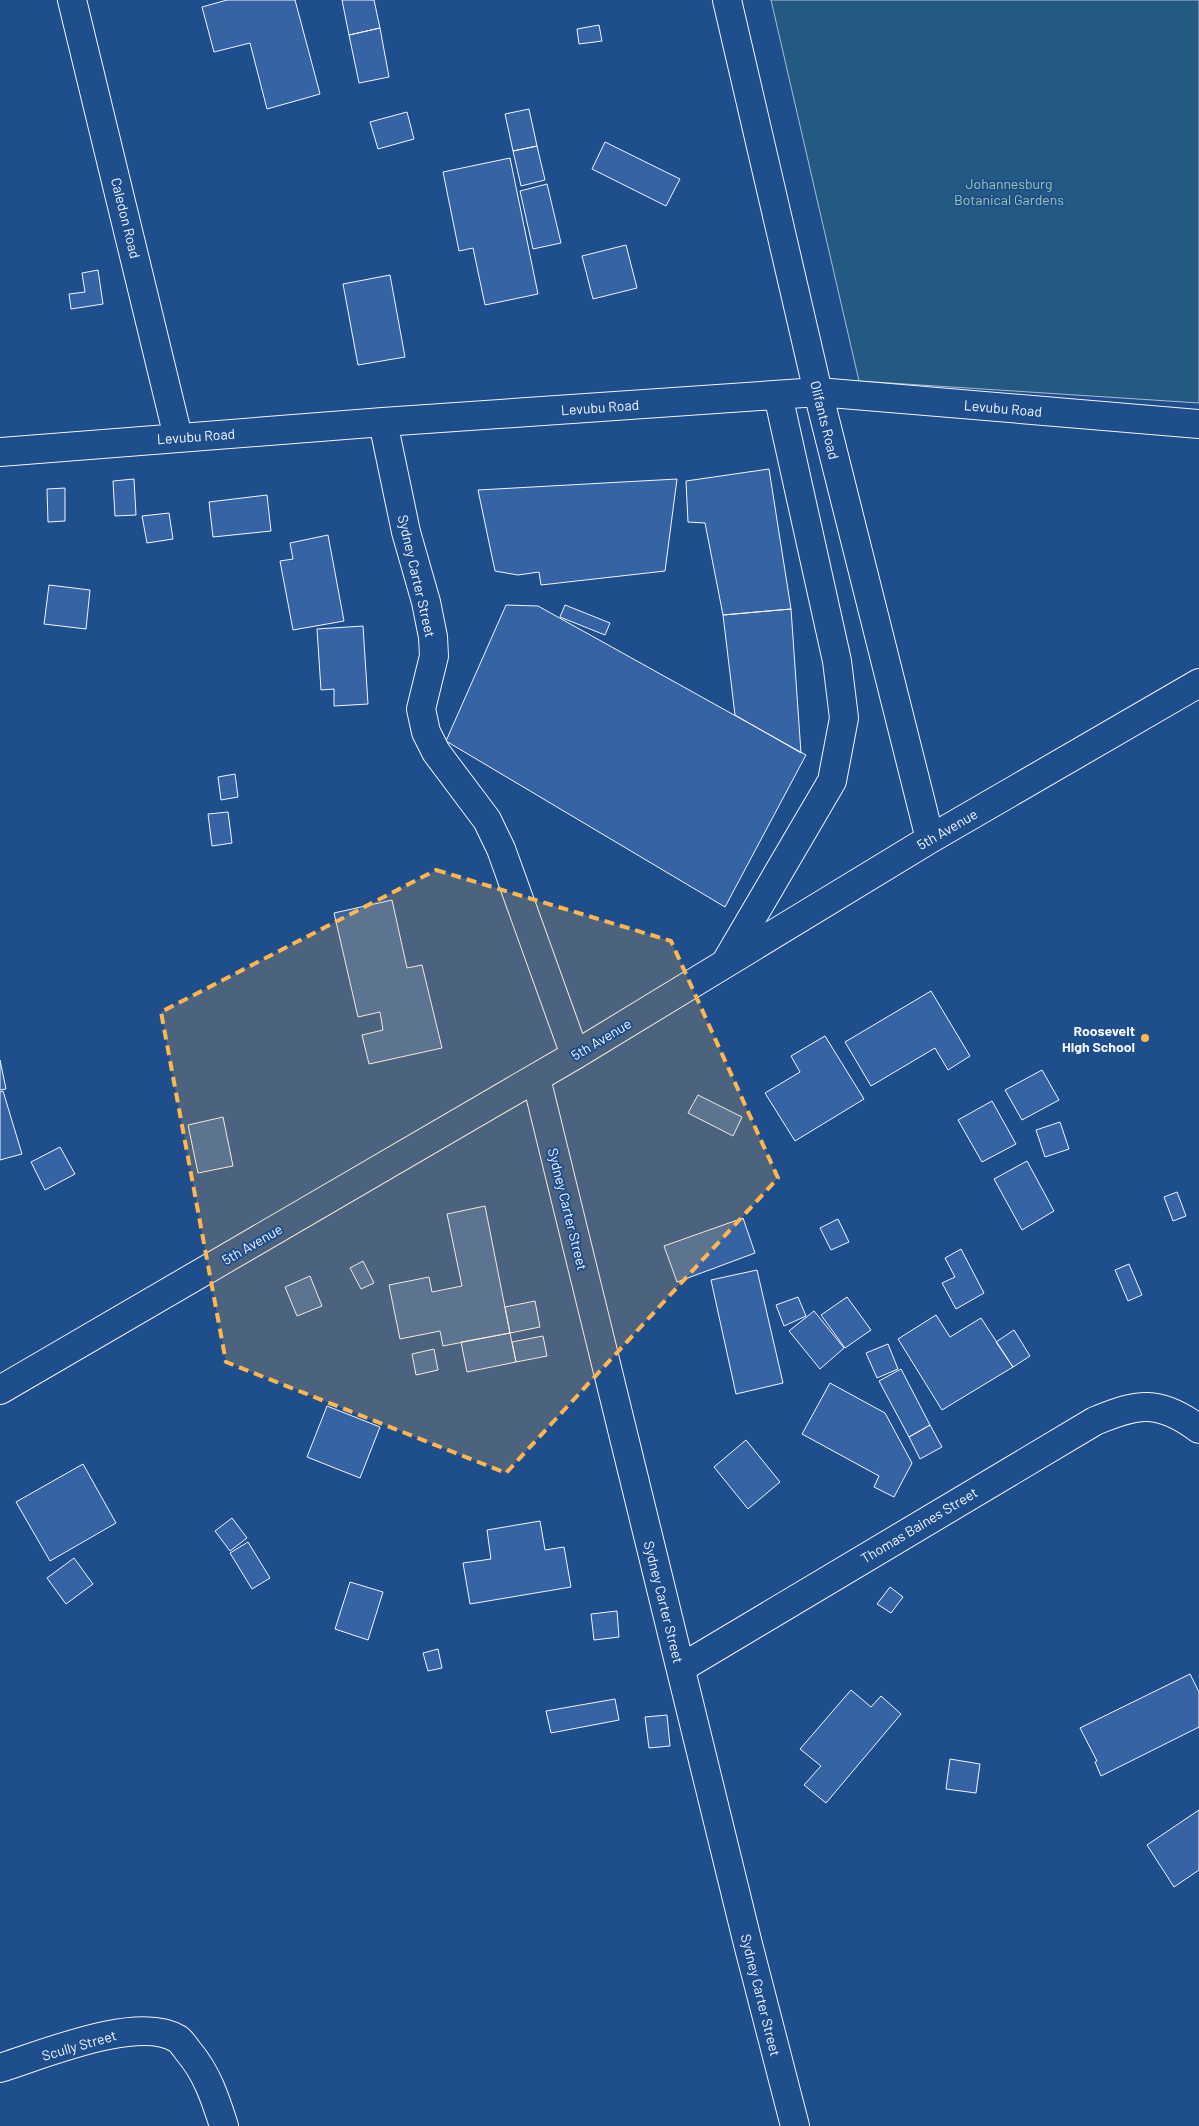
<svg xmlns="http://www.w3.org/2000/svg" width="1199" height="2126" font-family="Barlow,sans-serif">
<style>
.green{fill:#245a82;stroke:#a8bbd7}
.building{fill:#3563a3;stroke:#f2f6ff}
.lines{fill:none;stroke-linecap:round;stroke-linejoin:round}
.minor-casing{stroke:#f2f6ff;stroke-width:30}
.minor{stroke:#1f4e8c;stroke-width:28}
.marked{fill:#ffb74d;fill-opacity:0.2;stroke:#ffb74d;stroke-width:4;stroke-dasharray:10 6;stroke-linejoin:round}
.poi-dot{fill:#ffb74d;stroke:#1f4e8c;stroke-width:2}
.labels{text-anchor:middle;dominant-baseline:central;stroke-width:4;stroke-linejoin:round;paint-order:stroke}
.park-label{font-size:14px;fill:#97c8a6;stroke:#1f4e8c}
.street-label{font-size:14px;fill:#f2f6ff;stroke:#1f4e8c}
.poi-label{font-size:14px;font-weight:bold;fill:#f2f6ff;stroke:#1f4e8c;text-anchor:end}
</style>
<rect width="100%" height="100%" fill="#1f4e8c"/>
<path class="green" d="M771 0H1199V403L859 381Z"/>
<path class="building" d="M227 0H295L320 94 267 109 250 43 214 52 202 7Z
M342 0H374L380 28 349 35Z
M599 25 602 41 579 44 577 29Z
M380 28 389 77 359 83 349 35Z
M529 109 537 146 513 151 505 114Z
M407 112 414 139 378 149 370 122Z
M605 142 680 179 666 206 592 169Z
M537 146 545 180 521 186 513 151Z
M510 158 538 294 485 305 473 248 459 251 443 172Z
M547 184 561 243 533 249 520 191Z
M626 245 637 288 593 299 582 256Z
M98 270 103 304 71 309 69 294 85 292 82 273Z
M390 275 405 357 358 365 343 284Z
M769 469 791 609 723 615 705 523 688 522 686 481Z
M134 479 136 515 115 516 113 481Z
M677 479 665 571 541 585 539 572 518 575 495 571 478 490Z
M65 488V521L48 522 47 489Z
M267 495 271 531 213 537 209 502Z
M169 513 173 539 147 543 142 516Z
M328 535 344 621 293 630 280 561 293 559 290 543Z
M49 585 90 590 86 629 44 624Z
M506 605 538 606 806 755 725 907 446 741Z
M565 605 610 623 605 635 560 617Z
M791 609 801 753 735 715 723 615Z
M363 626 368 704 334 706V689L321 690 317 629Z
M235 774 238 797 221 800 218 777Z
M228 812 232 843 212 846 208 814Z
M392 900 407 968 422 965 442 1048 369 1064 362 1035 383 1030 380 1012 358 1017 334 913Z
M931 991 970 1056 948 1070 935 1048 871 1086 845 1042Z
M825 1036 864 1099 795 1141 765 1093 800 1072 791 1056Z
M0 1060 6 1089 0 1090Z
M1042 1070 1059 1100 1022 1120 1005 1090Z
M3 1091 22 1154 0 1160V1092Z
M698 1095 742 1117 733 1136 688 1113Z
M992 1101 1016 1144 982 1162 958 1120Z
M223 1117 233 1166 198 1173 188 1125Z
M1060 1122 1069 1149 1045 1157 1036 1130Z
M60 1147 75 1174 45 1190 31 1162Z
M1027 1161 1054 1211 1022 1230 994 1179Z
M1177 1192 1186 1216 1173 1221 1164 1197Z
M485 1206 510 1333 443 1346 440 1331 400 1339 389 1285 429 1277 432 1292 462 1286 447 1214Z
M743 1218 755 1253 677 1282 664 1246Z
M838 1219 849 1242 831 1250 820 1228Z
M961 1249 984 1293 956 1309 942 1283 955 1277 945 1258Z
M363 1261 374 1283 361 1289 350 1268Z
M1129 1264 1142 1295 1128 1301 1115 1270Z
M757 1270 783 1383 736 1394 711 1280Z
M310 1276 322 1306 297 1316 285 1287Z
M798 1297 806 1316 784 1326 776 1305Z
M847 1297 871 1330 845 1348 821 1315Z
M535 1301 540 1327 510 1333 505 1307Z
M814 1311 844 1348 820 1369 789 1331Z
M936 1315 950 1337 981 1318 1013 1367 942 1410 898 1339Z
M1014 1330 1030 1356 1013 1367 996 1342Z
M510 1333 516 1362 467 1372 461 1342Z
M543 1336 547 1356 516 1362 512 1342Z
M888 1344 898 1369 877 1378 866 1353Z
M434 1349 438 1370 416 1375 412 1354Z
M901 1369 930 1425 909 1437 879 1381Z
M830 1383 885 1413 912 1463 894 1497 874 1487 879 1476 802 1434Z
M327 1406 380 1427 360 1478 307 1457Z
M930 1425 942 1447 920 1459 909 1437Z
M746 1440 780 1482 748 1509 714 1467Z
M83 1464 116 1523 50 1561 16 1502Z
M232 1518 247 1538 230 1551 215 1531Z
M540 1521 545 1550 564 1547 571 1587 470 1604 463 1563 491 1559 487 1530Z
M248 1542 270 1578 252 1589 230 1553Z
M74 1558 93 1584 66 1604 47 1578Z
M350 1582 383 1592 368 1640 335 1629Z
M890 1587 903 1597 891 1613 877 1604Z
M617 1611 619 1637 594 1640 591 1614Z
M438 1649 442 1668 428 1671 423 1653Z
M1190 1674 1199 1692V1727L1101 1776 1095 1762 1097 1761 1080 1728Z
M851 1690 871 1707 881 1696 901 1714 826 1803 804 1785 821 1766 800 1749Z
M615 1699 619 1720 551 1733 546 1711Z
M667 1715 670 1746 649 1748 645 1717Z
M950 1759 980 1764 976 1793 946 1789Z
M1199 1810V1870L1174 1887 1147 1845Z"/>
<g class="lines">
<defs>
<path id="minor" d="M72 0 178 437
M727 0 818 392 930 839
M383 422 406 532 426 602 433 637 434 656 421 709 426 732 436 752 487 820 501 849 575 1055
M0 452 383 422 818 392 1199 424
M726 962 832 781 844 718 837 661 778 395
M536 1078 748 1944 795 2126
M0 1390 575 1055 930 839 1199 683
M681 1668 1095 1421C1138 1403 1159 1399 1199 1429
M0 2068C42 2055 139 2014 178 2039 182 2042 185 2047 188 2051 207 2073 215 2098 224 2126"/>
</defs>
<use href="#minor" class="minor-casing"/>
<use href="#minor" class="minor"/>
</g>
<path class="marked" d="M436 870 671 941 778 1178 506 1473 226 1362 161 1012Z"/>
<circle class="poi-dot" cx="1145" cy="1038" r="5"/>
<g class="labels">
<g class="park-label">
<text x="1009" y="183">Johannesburg<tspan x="1009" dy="16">Botanical Gardens</tspan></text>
</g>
<g class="street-label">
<text transform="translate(126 218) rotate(76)">Caledon Road</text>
<text transform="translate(600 407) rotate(-4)">Levubu Road</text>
<text transform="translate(1003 408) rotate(5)">Levubu Road</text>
<text transform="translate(825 420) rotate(76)">Olifants Road</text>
<text transform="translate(196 436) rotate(-4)">Levubu Road</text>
<text transform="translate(417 576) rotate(77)">Sydney Carter Street</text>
<text transform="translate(947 829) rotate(-30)">5th Avenue</text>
<text transform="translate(601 1039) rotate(-31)">5th Avenue</text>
<text transform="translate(568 1209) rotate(76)">Sydney Carter Street</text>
<text transform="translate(252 1244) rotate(-30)">5th Avenue</text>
<text transform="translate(919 1525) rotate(-31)">Thomas Baines Street</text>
<text transform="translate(664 1602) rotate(76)">Sydney Carter Street</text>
<text transform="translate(761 1995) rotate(76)">Sydney Carter Street</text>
<text transform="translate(79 2045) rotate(-16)">Scully Street</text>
</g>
<g class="poi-label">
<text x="1135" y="1030">Roosevelt<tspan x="1135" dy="16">High School</tspan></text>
</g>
</g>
</svg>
